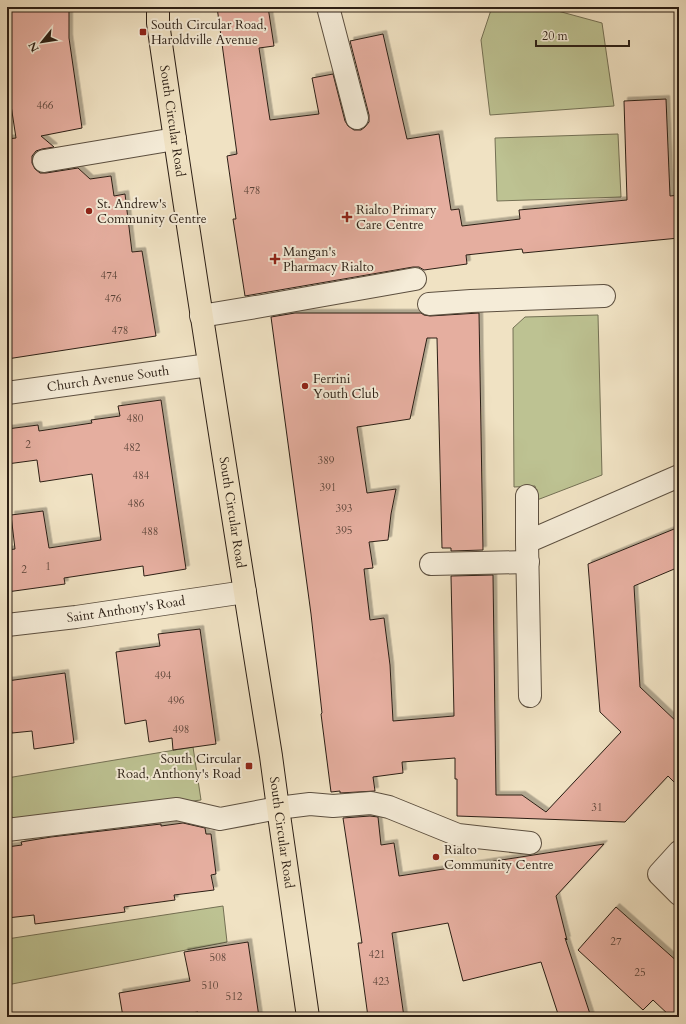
<svg xmlns="http://www.w3.org/2000/svg" width="686" height="1024" font-family="Cardo,serif">
<style>
.green{fill:#bdc292;stroke:#747054}
.building{fill:#e5ae9f;stroke:#2c1f15;filter:url(#shadow)}
.lines{fill:none;stroke-linecap:round;stroke-linejoin:round}
.minor-casing{stroke:#5d5040;stroke-width:24}
.major-casing{stroke:#2c1f15;stroke-width:24}
.minor{stroke:#f5ecd8;stroke-width:22}
.major{stroke:#f0e2c3;stroke-width:22}
.poi-dot{fill:#8f2418;stroke:#f5ecd8;stroke-width:1.5}
.labels{text-anchor:middle;dominant-baseline:central;stroke-width:4;stroke-linejoin:round;paint-order:stroke}
.number-label{font-size:11px;fill:#5a4338}
.poi-label{font-size:13px;fill:#2c1f15;stroke:#f5ecd8;text-anchor:start}
.street-label{font-size:13px;fill:#2c1f15;stroke:#f5ecd8}
</style>
<defs>
<filter id="shadow"><feDropShadow dx="3.5" dy="-3.5" stdDeviation="0" flood-color="#0004"/></filter>
</defs>
<rect width="100%" height="100%" fill="#f0e2c3"/>
<filter id="stains"><feTurbulence type="fractalNoise" baseFrequency=".005" numOctaves="4"/><feColorMatrix values="0 0 0 0 .2 0 0 0 0 .09 0 0 0 0 .02 0 0 0 .5 -.17"/></filter>
<radialGradient id="worn" r=".72"><stop offset=".6" stop-color="#630" stop-opacity="0"/><stop offset="1" stop-color="#630" stop-opacity=".3"/></radialGradient>
<path class="green" d="M492 7H543L602 23 614 106 490 115 481 40Z
M618 134 621 197 497 201 495 138Z
M598 315 602 475 537 500 535 486 514 487 513 328 525 317Z
M193 747 201 800 24 822C18 820 11 818 7 812V778Z
M223 906 227 942 7 985V939Z"/>
<path class="building" d="M7 7H69V38L82 128 41 136 54 147 42 149 36 151 32 156V163L35 169 40 173H46L78 168 90 179 111 176 114 196 125 194 132 252 142 251 156 336 7 359V139L16 138 7 79Z
M217 7H268L274 46 259 48 270 120 319 114 312 78 333 74 345 121 348 126 354 130H361L365 127 369 122V115L350 41 383 34 407 139 439 134 451 210 459 209 462 226 520 219 519 210 627 200 624 101 666 99 670 196 679 195V238L523 253 522 249 466 255 467 264 424 270 419 267H413L245 296 233 219H236L227 156 237 154Z
M295 313H421L424 315 430 316 479 313 483 550 451 551V548H442L437 338H427L410 419 357 427 367 493 396 489 391 514 388 540 369 542 373 568 364 569 370 620 384 618 390 665 393 721 454 716 451 576 493 575 496 795H522L546 812 621 732 600 712 588 564 679 527V567L634 586 640 687 679 724V787L668 776 625 822 457 816V779H455V758L402 762 403 773 373 777 375 791 340 793V791L331 792 321 714 322 713 311 614 271 317Z
M161 400 186 569 144 576 143 566 64 578 65 584 7 592V550L15 549 11 515 43 511 49 548 101 540 92 474 40 482 37 460 7 464V429L38 425 39 431 92 423 91 420 120 416 118 406Z
M200 629 216 744 173 750 172 738 149 742 146 720 125 724 116 652 160 646 158 634Z
M65 673 74 743 34 749 32 731 12 733 7 698V681Z
M370 816 378 817 381 845 394 843 399 876 604 844 556 896 567 940 565 938 591 1017H559L541 962 463 981 448 923 392 933 404 1017H368L358 943H362L343 818Z
M183 823 205 828 206 834H211L216 874 211 875 214 890 174 895 175 900 124 907 125 912 35 924 34 915 7 918V847L22 845 21 842 51 837 161 824V826Z
M616 907 679 963V1017H671L653 1000 643 1010 578 950Z
M248 942 259 1017H199L198 1012 166 1017H123L119 993 190 981 184 952Z"/>
<g class="lines">
<defs>
<g id="minor">
<path d="M328 7 357 118"/>
<path d="M44 161 175 139"/>
<path d="M429 304 471 301 604 296"/>
<path d="M201 316 262 306 415 279"/>
<path id="s1" d="M7 393 209 365"/>
<path d="M527 496V542"/>
<path d="M431 564 528 562"/>
<path id="s2" d="M7 625 76 617 245 592"/>
<path d="M530 696 527 542 679 476"/>
<path d="M7 830 177 809 220 819 278 808 310 804 333 806 371 803 389 807 458 835 530 843"/>
<path d="M679 852 659 874 679 894"/>
</g>
<g id="major">
<path id="s3" d="M158 7V23C193 268 232 512 271 756L278 808 308 1017"/>
</g>
</defs>
<use href="#minor" class="minor-casing"/>
<use href="#major" class="major-casing"/>
<use href="#minor" class="minor"/>
<use href="#major" class="major"/>
</g>
<g class="poi-dot">
<rect x="139" y="28" width="8" height="8" rx="2"/>
<circle cx="89" cy="211" r="4"/>
<path d="M345 211h4v4h4v4h-4v4h-4v-4h-4v-4h4z"/>
<path d="M273 253h4v4h4v4h-4v4h-4v-4h-4v-4h4z"/>
<circle cx="305" cy="386" r="4"/>
<rect x="245" y="762" width="8" height="8" rx="2"/>
<circle cx="436" cy="857" r="4"/>
</g>
<g class="labels">
<g class="number-label">
<text x="45" y="105">466</text>
<text x="252" y="190">478</text>
<text x="109" y="275">474</text>
<text x="113" y="298">476</text>
<text x="120" y="330">478</text>
<text x="135" y="418">480</text>
<text x="28" y="444">2</text>
<text x="132" y="447">482</text>
<text x="326" y="460">389</text>
<text x="141" y="475">484</text>
<text x="328" y="487">391</text>
<text x="136" y="503">486</text>
<text x="344" y="508">393</text>
<text x="344" y="530">395</text>
<text x="150" y="531">488</text>
<text x="48" y="566">1</text>
<text x="24" y="569">2</text>
<text x="163" y="675">494</text>
<text x="176" y="700">496</text>
<text x="181" y="729">498</text>
<text x="597" y="807">31</text>
<text x="616" y="941">27</text>
<text x="377" y="954">421</text>
<text x="218" y="957">508</text>
<text x="640" y="972">25</text>
<text x="381" y="981">423</text>
<text x="210" y="985">510</text>
<text x="234" y="996">512</text>
</g>
<g class="poi-label">
<text x="151" y="25">South Circular Road,<tspan x="151" dy="15">Haroldville Avenue</tspan></text>
<text x="97" y="204">St. Andrew's<tspan x="97" dy="15">Community Centre</tspan></text>
<text x="356" y="210">Rialto Primary<tspan x="356" dy="15">Care Centre</tspan></text>
<text x="283" y="252">Mangan's<tspan x="283" dy="15">Pharmacy Rialto</tspan></text>
<text x="313" y="379">Ferrini<tspan x="313" dy="15">Youth Club</tspan></text>
<text x="241" y="759" text-anchor="end">South Circular<tspan x="241" dy="15">Road, Anthony's Road</tspan></text>
<text x="444" y="850">Rialto<tspan x="444" dy="15">Community Centre</tspan></text>
</g>
<g class="street-label">
<text stroke="none"><textPath href="#s3" startOffset="115">South Circular Road</textPath></text>
<text stroke="none"><textPath href="#s1" startOffset="102">Church Avenue South</textPath></text>
<text stroke="none"><textPath href="#s3" startOffset="511">South Circular Road</textPath></text>
<text stroke="none"><textPath href="#s2" startOffset="120">Saint Anthony's Road</textPath></text>
<text stroke="none"><textPath href="#s3" startOffset="835">South Circular Road</textPath></text>
</g>
</g>
<rect width="686" height="1024" fill="none" stroke="#f0e2c3" stroke-width="24"/>
<rect x="8" y="8" width="670" height="1008" fill="none" stroke="#2c1f15" stroke-width="2"/>
<rect x="12" y="12" width="662" height="1000" fill="none" stroke="#2c1f15"/>
<g transform="translate(42 42) rotate(240)" stroke="#f5ecd8" stroke-width="3" paint-order="stroke">
<path d="M0-3L7 15L0 10L-7 15Z" fill="#2c1f15"/>
<text y="-6" font-size="11" font-weight="bold" text-anchor="middle" fill="#2c1f15">N</text>
</g>
<path d="M536 40v6h93v-6" fill="none" stroke="#2c1f15" stroke-width="2"/>
<text x="542" y="40" font-size="12" fill="#2c1f15" stroke="#f5ecd8" stroke-width="3" paint-order="stroke">20 m</text>
<rect width="100%" height="100%" filter="url(#stains)"/>
<rect width="100%" height="100%" fill="url(#worn)"/>
</svg>
